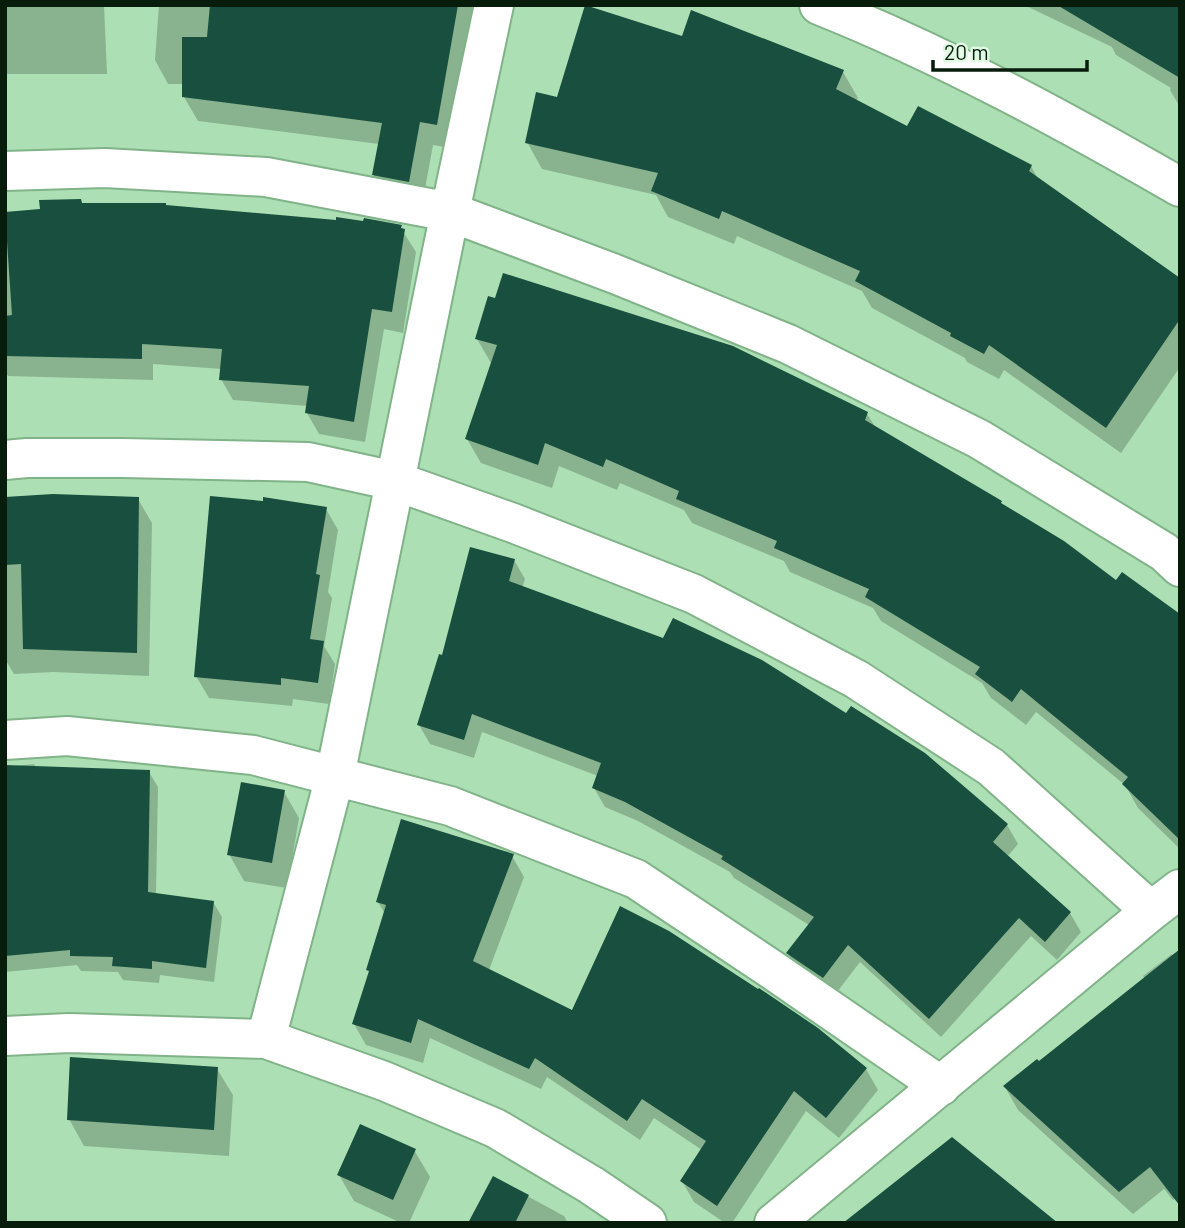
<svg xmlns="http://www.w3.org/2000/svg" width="1185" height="1228" font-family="Barlow,sans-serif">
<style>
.shadow{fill:#0003}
.building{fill:#184f3e}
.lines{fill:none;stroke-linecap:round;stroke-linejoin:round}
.minor-casing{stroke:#81b389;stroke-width:42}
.minor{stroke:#fff;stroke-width:38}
</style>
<rect width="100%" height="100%" fill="#acdfb3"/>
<path class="shadow" d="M5 5H104L107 74H5Z
M159 5H476L450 148 433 145 422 205 387 198 374 175 379 144 198 121 184 97V84H168L155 60Z
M1024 5H1180V107L1170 90 1171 88 1116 55 1112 47Z
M683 38 843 72 858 98 856 101 908 129 1031 166 1038 179 1180 280V367L1121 453 1004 370 999 379 967 362 965 358 872 308 862 291 737 236 734 244 668 217 656 195 542 169 527 142 558 99Z
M83 205 166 206 400 227 416 252 403 333 384 329 365 442 319 434 307 413 308 406 233 400 221 379 222 369 153 364V380L8 376 5 371V213Z
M477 339 867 414 876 428 1116 582 1180 616V849L1138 808 1125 785 1036 712 1026 725 991 698 982 683 881 621 873 608 790 572 784 561 692 523 684 510 620 483 617 490 559 466 552 488 481 463 467 439 491 363Z
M5 498 138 499 152 523 149 676 53 672 14 674 5 659Z
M326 509 338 530 328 592 332 598 324 646 335 664 329 704 293 699 292 706 209 698 196 676Z
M514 560 525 579 522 588 1007 825 1018 844 1007 857 1070 913 1081 932 1057 960 1031 936 941 1037 860 962 834 996 799 972 788 953 809 925 734 878 730 872 638 821 605 807 594 788 598 776 482 732 474 758 430 744 419 725 443 657Z
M34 764 36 768 149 772 158 787 156 895 213 902 222 917 214 982 160 975 159 983 123 980 118 972 81 971 77 965 5 972V767Z
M284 792 299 818 287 888 244 881 229 854Z
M512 856 524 877 489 970 573 1012 817 1029 866 1069 878 1090 839 1138 806 1111 732 1223H725L694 1202 682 1181 702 1150 654 1118 640 1140 547 1077 541 1089 430 1038 423 1063 366 1045 354 1024 370 973 368 970 385 914 378 902Z
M1172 954 1174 957 1180 1195 1173 1200 1164 1189 1133 1214 1018 1110 1005 1087 1039 1063 1145 979 1143 976Z
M217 1069 233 1095 229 1156 84 1146 69 1119Z
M414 1150 430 1177 409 1223H401L354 1201 339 1175Z
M494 1178 564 1216 568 1223H470Z"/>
<path class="building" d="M210 5H458L437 125 420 122 409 182 372 175 382 123 182 97V37H207Z
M585 5 682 36 691 10 844 70 836 89 907 126 918 106 1032 165 1029 171 1180 278V319L1106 428 989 345 984 354 950 336 951 333 855 281 860 271 722 211 719 219 651 191 658 173 525 143 536 92 557 97Z
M1057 5H1180V78Z
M81 199 82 203H166V205L336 220V217L363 221 364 218 402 225 401 228 405 229 392 312 372 309 354 422 305 413 309 386 219 380 222 349 142 344V359L5 356V316L12 315 5 212 40 209 39 200Z
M503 273 733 346 868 412 865 420 1002 501 1001 503 1064 541 1116 580 1122 572 1180 614V840L1122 784 1128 777 1021 689 1012 702 975 674 980 667 865 597 869 589 774 548 777 541 676 499 679 491 606 459 603 467 545 443 538 465 465 439 497 345 475 339 488 296 495 298Z
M53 494 139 497 137 653 23 649 21 564 5 565V497Z
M210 496 263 501V497L327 507 316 574 320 575 310 639 324 641 318 683 281 678V685L194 677Z
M470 547 515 559 509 581 663 638 673 618 762 660 846 713 851 706 925 753 1008 824 993 842 1071 912 1045 942 1019 918 929 1019 848 945 823 978 786 953 814 917 721 859 723 856 625 802 592 788 601 763 472 714 464 740 417 725 439 654 442 655Z
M5 765 150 770 148 892 214 901 206 968 152 961V969L112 966 113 957 70 956V950L5 956Z
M241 782 285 790 272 863 227 855Z
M401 819 514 854 473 961 572 1010 620 906 669 931 758 989 759 988 818 1028 867 1068 826 1118 794 1091 717 1206 680 1181 706 1141 642 1099 627 1121 535 1058 529 1069 418 1019 411 1043 352 1024 369 971 366 970 386 905 376 902Z
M1180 949V1206L1150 1167 1119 1192 1003 1086 1037 1059 1039 1061Z
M70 1057 218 1067 214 1130 67 1120Z
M360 1124 416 1149 393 1200 337 1175Z
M952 1137 1058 1223H843Z
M493 1176 529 1195 515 1223H468Z"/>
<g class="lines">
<defs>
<path id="minor" d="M819 5C944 55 1063 120 1180 187
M5 171 105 168 266 177 450 212 615 274 788 344 979 439 1164 552 1180 567
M5 460 27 458H123L308 462 395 481 513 523 694 594 856 679 991 767 1151 911
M5 740 67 736 253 755 450 806 636 879 771 969 941 1086
M5 1036 69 1033 266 1039 384 1081 495 1128 591 1185 647 1223
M266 1039 335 776 450 212 494 5
M774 1223 1151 911 1180 889"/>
</defs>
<use href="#minor" class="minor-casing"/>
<use href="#minor" class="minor"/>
</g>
<rect width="1185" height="1228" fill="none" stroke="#081c0c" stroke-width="14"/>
<path d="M933 60v10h154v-10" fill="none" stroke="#081c0c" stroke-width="3.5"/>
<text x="944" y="60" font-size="21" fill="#081c0c" stroke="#dff9e2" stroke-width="5" paint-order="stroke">20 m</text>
</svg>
